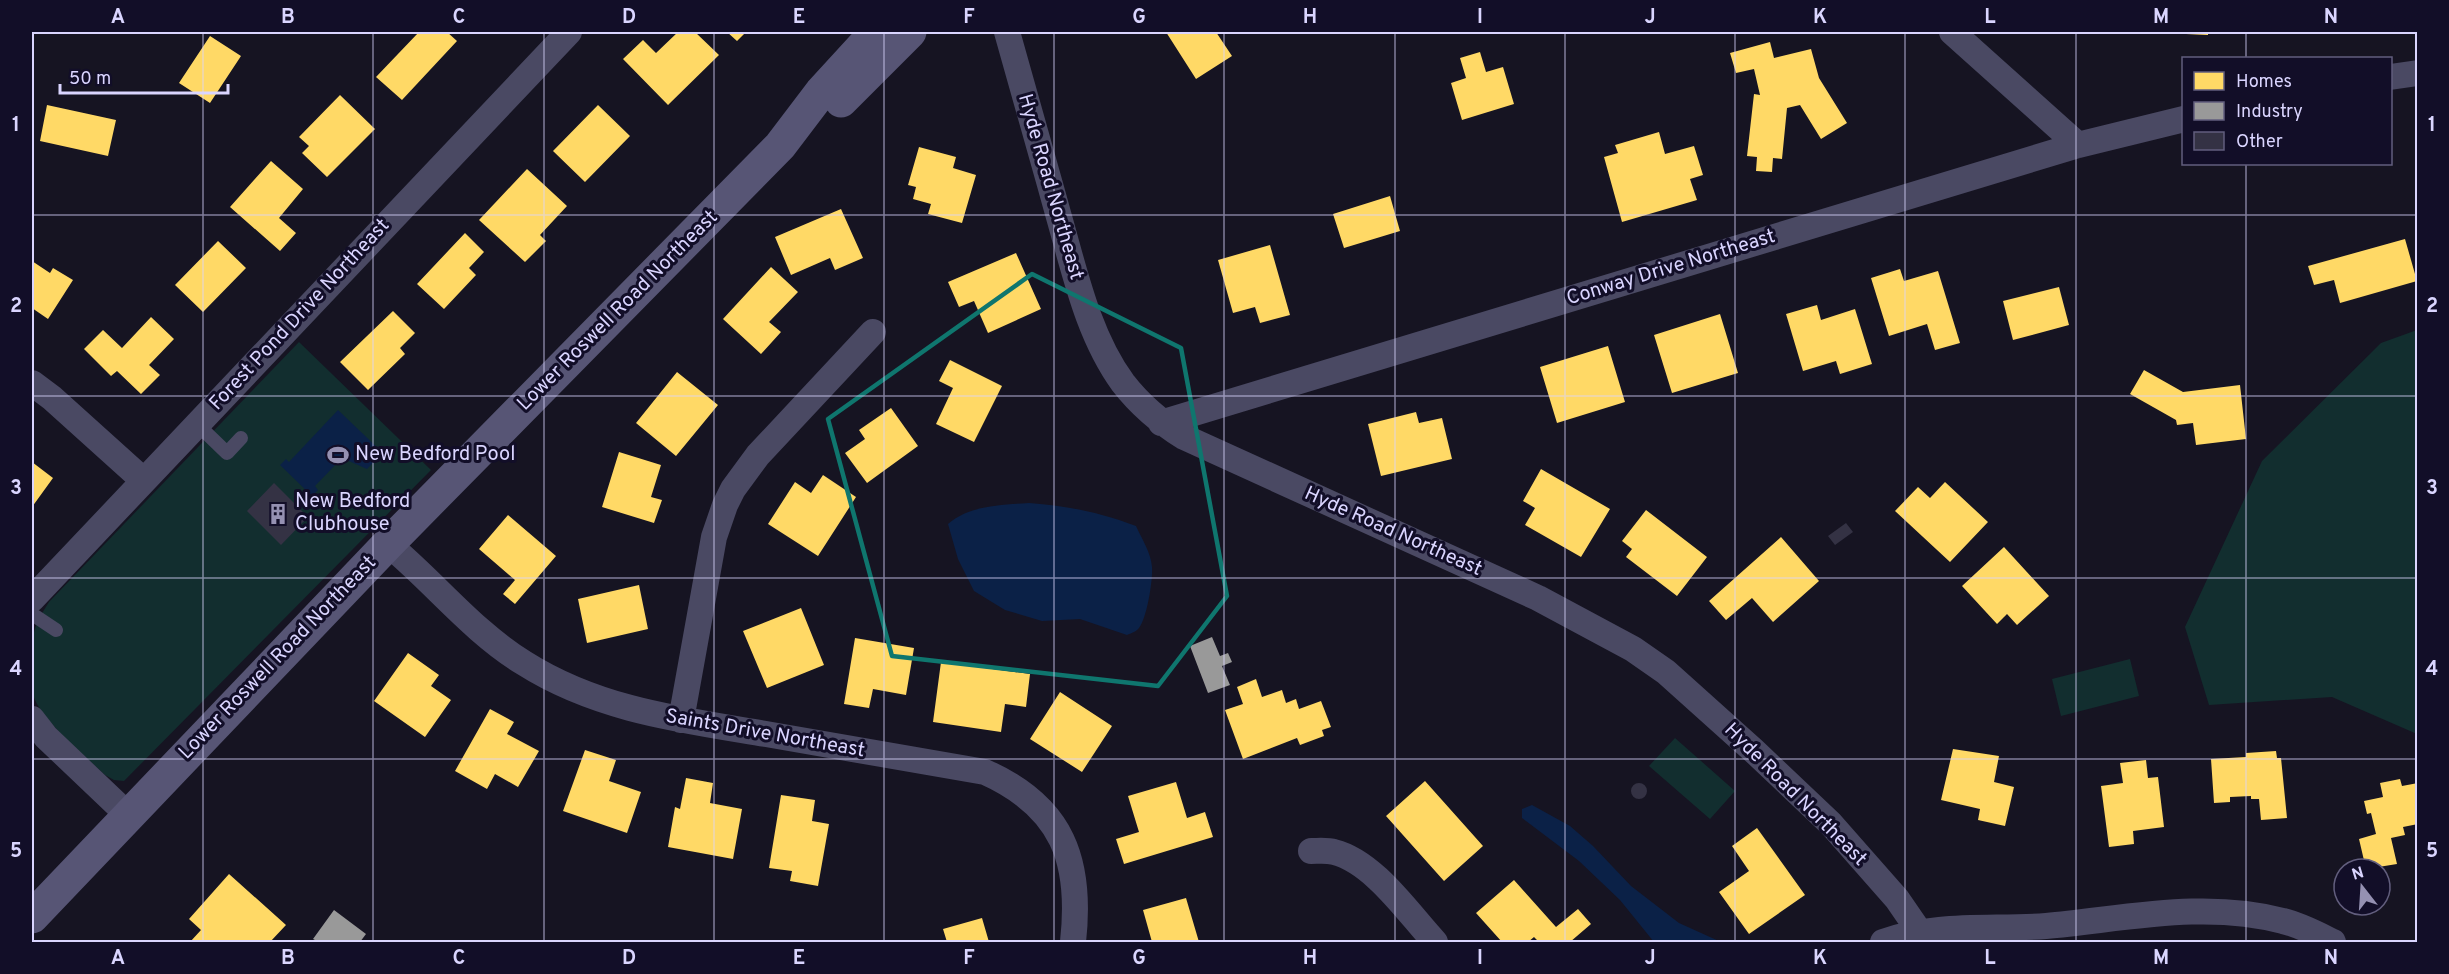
<svg xmlns="http://www.w3.org/2000/svg" width="2449" height="974" font-family="Overpass,sans-serif">
<style>
.green{fill:#122e2f}
.water{fill:#0b2147}
.homes{fill:#ffd966}
.industry{fill:#999}
.building{fill:#343244}
.lines{fill:none;stroke-linecap:round;stroke-linejoin:round}
.lane{stroke:#4a4963;stroke-width:14}
.street{stroke:#4a4963;stroke-width:26}
.secondary{stroke:#575575;stroke-width:33}
.marked{fill:none;stroke:#0f766e;stroke-width:4.5;stroke-linejoin:round}
.grid{fill:none;stroke:#dad5ff;stroke-width:1.5;stroke-opacity:0.55}
.labels{text-anchor:middle;dominant-baseline:central;stroke-width:6;stroke-linejoin:round;paint-order:stroke}
.street-label{font-size:20px;fill:#dad5ff;stroke:#120e28}
.poi-label{font-size:20px;fill:#dad5ff;stroke:#120e28;text-anchor:start}
.neatline{fill:none;stroke:#dad5ff;stroke-width:2}
.grid-label{font-size:20px;text-anchor:middle;font-weight:bold;fill:#dad5ff}
</style>
<rect width="100%" height="100%" fill="#161422"/>
<path class="green" d="M2417 330V734L2332 697 2209 705 2185 627 2262 461 2381 343Z
M299 342 431 470 124 781 114 780 105 775C86 757 36 716 32 691 30 683 32 672 32 663 32 633 33 627 49 602Z
M2130 659 2139 696 2061 716 2052 679Z
M1675 738 1735 791 1710 819 1649 766Z"/>
<path class="water" d="M338 410 383 453 367 469 342 458 315 486 318 490 312 496 280 465 286 459 289 462Z
M1029 503C1068 506 1099 512 1136 526 1142 539 1151 553 1152 567 1153 580 1147 618 1139 628 1136 632 1131 633 1127 635L1080 619 1042 621 1005 610 974 591 958 559 948 524C970 505 1001 505 1029 503Z
M1532 805 1570 826 1593 846 1631 886 1679 923 1721 942H1654L1620 900 1579 861 1522 818V809Z"/>
<path class="homes" d="M419 32H447L457 41 402 100 376 77Z
M678 32H695L719 55 668 105 623 59 643 40 656 53Z
M727 32H746L737 41Z
M1166 32H1216L1232 56 1196 79Z
M2165 32H2208V35L2164 33Z
M210 36 241 56 210 103 179 83Z
M1770 42 1774 58 1811 49 1819 78 1847 123 1821 139 1800 105 1787 108 1782 159 1773 158 1772 172 1756 171 1757 157 1747 156 1754 94 1760 95 1754 69 1736 73 1730 53Z
M1480 52 1486 72 1503 67 1514 104 1462 120 1451 83 1466 78 1460 58Z
M340 95 375 129 327 177 302 153 309 146 299 137Z
M47 105 116 120 108 156 40 141Z
M598 105 630 136 585 182 553 151Z
M1659 132 1665 154 1694 146 1703 175 1690 179 1697 200 1622 222 1604 157 1618 153 1615 145Z
M919 147 956 157 953 168 976 175 962 223 928 214 931 204 913 199 916 187 908 185Z
M271 161 303 189 279 218 296 233 280 251 230 207Z
M527 169 567 206 540 235 546 241 525 262 479 220Z
M1390 196 1400 231 1344 248 1333 214Z
M841 209 863 258 835 270 830 258 791 275 775 237Z
M465 233 484 252 469 268 476 275 444 309 417 284Z
M2405 239 2417 281 2340 303 2334 280 2314 285 2308 266Z
M218 241 246 268 203 312 175 285Z
M1270 245 1290 315 1260 323 1255 307 1233 313 1218 260Z
M1016 253 1041 309 988 333 974 301 959 307 948 282Z
M32 261 50 273 53 268 73 280 48 319 32 308Z
M771 267 798 292 769 322 781 332 761 354 723 319Z
M1900 269 1904 281 1938 271 1960 343 1935 350 1927 324 1889 336 1871 278Z
M2059 287 2069 325 2013 340 2003 301Z
M1817 305 1821 320 1855 309 1872 364 1840 374 1836 361 1803 371 1786 314Z
M393 311 415 333 400 348 405 354 368 390 340 362Z
M1720 314 1738 373 1672 393 1654 335Z
M151 317 174 339 149 365 160 375 141 394 117 371 111 376 84 349 103 330 122 348Z
M1608 346 1625 402 1557 423 1540 367Z
M950 360 1002 386 974 442 936 424 953 388 939 381Z
M2144 370 2183 392 2240 385 2246 439 2196 445 2193 423 2177 425 2176 420 2130 394Z
M677 372 718 405 676 456 636 423Z
M891 408 918 446 867 483 845 453 865 439 859 430Z
M1416 412 1419 423 1442 418 1452 459 1381 476 1368 424Z
M619 452 661 465 651 497 662 500 654 523 602 507Z
M32 462 53 478 32 507Z
M1541 469 1610 509 1581 557 1525 525 1535 508 1523 501Z
M823 475 856 497 818 556 768 524 795 482 811 493Z
M1945 482 1988 522 1950 562 1895 511 1918 487 1930 498Z
M1646 510 1707 557 1677 596 1626 557 1632 549 1622 541Z
M508 515 556 556 515 604 503 594 515 580 479 549Z
M1781 537 1819 581 1773 622 1752 598 1726 620 1709 601Z
M2004 547 2049 596 2017 625 2007 614 1997 624 1962 586Z
M639 585 648 629 587 643 578 599Z
M801 608 824 665 767 688 743 631Z
M855 638 914 648 906 695 873 689 869 708 844 704Z
M408 653 439 675 431 686 451 700 425 737 374 701Z
M941 662 1030 674 1026 707 1005 704 1001 732 933 722Z
M1256 679 1262 697 1282 690 1286 703 1296 699 1299 709 1321 701 1331 727 1322 730 1324 736 1300 745 1297 738 1243 759 1225 710 1243 704 1237 687Z
M1060 692 1112 726 1082 772 1030 739Z
M490 709 514 722 507 734 539 751 518 787 495 774 487 789 455 771Z
M1953 749 1999 756 1994 782 2014 787 2005 826 1978 820 1980 809 1941 800Z
M585 750 616 760 609 781 641 792 627 833 563 811Z
M2276 751 2277 758H2281L2287 818 2261 820 2259 799H2251V796L2230 797V802L2214 803 2211 759 2246 757V753Z
M2146 760 2148 778 2158 777 2164 827 2133 831 2134 844 2109 847 2101 786 2123 783 2120 763Z
M686 778 713 783 710 803 742 809 733 859 668 847 675 807 680 809Z
M2400 779 2402 786 2418 783V824L2403 827 2405 835 2391 838 2397 864 2366 869 2359 839 2376 834 2371 813 2367 814 2364 801 2383 797 2380 783Z
M1425 781 1483 846 1444 881 1386 816Z
M1176 782 1187 818 1205 812 1213 837 1124 864 1116 839 1139 832 1128 796Z
M781 795 815 800 812 821 829 824 818 886 790 881 792 871 769 868Z
M1757 828 1805 895 1749 934 1719 892 1749 871 1732 846Z
M229 874 286 925 270 942H190L201 930 189 919Z
M1514 880 1556 927 1578 909 1591 924 1570 942H1539L1534 937 1528 942H1502L1476 913Z
M1186 898 1199 942H1152L1143 910Z
M982 918 989 942H947L943 929Z"/>
<path class="industry" d="M1212 637 1220 656 1228 653 1232 662 1222 666 1230 685 1208 693 1190 646Z
M334 910 366 934 360 942H319L313 939Z"/>
<path class="building" d="M274 483 308 517 281 545 247 511Z
M1846 523 1853 532 1835 545 1828 536Z
M1631 791a8 8 0 1 1 16 0a8 8 0 1 1-16 0Z"/>
<g class="lines">
<path class="lane" d="M197 424 227 453 241 438
M32 614 56 630"/>
<path class="street" d="M1007 32C1024 93 1042 155 1059 217 1075 273 1088 335 1123 383 1140 405 1160 422 1184 437L1538 598 1633 649 1666 672 1754 751 1831 824 1897 899 1919 931 1924 942
M1952 32 2078 145
M2390 77 2418 73
M32 383 52 398 143 480
M1161 423 2078 145 2184 119
M388 544C435 583 472 631 524 663 598 710 682 720 766 734 839 747 912 759 985 772 1063 807 1082 861 1073 942
M32 599 569 32
M32 719 46 737 127 814
M681 720 714 537 725 505 733 489 758 455 873 332
M1311 851C1318 851 1327 850 1334 852 1374 862 1408 913 1435 942
M1883 942C1936 923 1990 930 2046 926 2124 919 2205 900 2283 921 2300 925 2317 934 2333 942"/>
<path class="secondary" d="M841 101 910 32
M32 917 388 544 780 146 821 92 876 32"/>
</g>
<path class="marked" d="M1032 274 1181 348 1227 596 1158 686 892 656 828 419Z"/>
<path class="grid" d="M203 32V942M373 32V942M544 32V942M714 32V942M884 32V942M1054 32V942M1224 32V942M1395 32V942M1565 32V942M1735 32V942M1905 32V942M2076 32V942M2246 32V58M2246 164V942M32 215H2418M32 396H2418M32 578H2418M32 759H2418"/>
<defs>
<symbol id="stadium-bare" viewBox="-9 -9 18 18"><path d="M0-5a6.5 5 0 1 0 0 10a6.5 5 0 1 0 0-10ZM-3.5-1.8h7v3.6h-7Z" fill="#9591b2" stroke="#120e28" stroke-width="2.5" paint-order="stroke"/></symbol>
<symbol id="building-bare" viewBox="-9 -9 18 18"><path d="M-4-6H4V6H1V3H-1V6H-4ZM-2.5-4.3h1.7v1.8h-1.7ZM.8-4.3h1.7v1.8H.8ZM-2.5-1h1.7V.8h-1.7ZM.8-1h1.7V.8H.8Z" fill="#9591b2" stroke="#120e28" stroke-width="2.5" paint-order="stroke"/></symbol>
</defs>
<g fill-rule="evenodd">
<use href="#stadium-bare" x="323" y="440" width="30" height="30"/>
<use href="#building-bare" x="263" y="499" width="30" height="30"/>
</g>
<g class="labels">
<g class="street-label">
<text transform="translate(1050 187) rotate(74)">Hyde Road Northeast</text>
<text transform="translate(1671 268) rotate(-17)">Conway Drive Northeast</text>
<text transform="translate(618 311) rotate(-45)">Lower Roswell Road Northeast</text>
<text transform="translate(300 315) rotate(-47)">Forest Pond Drive Northeast</text>
<text transform="translate(1393 532) rotate(24)">Hyde Road Northeast</text>
<text transform="translate(278 658) rotate(-46)">Lower Roswell Road Northeast</text>
<text transform="translate(765 734) rotate(10)">Saints Drive Northeast</text>
<text transform="translate(1795 795) rotate(45)">Hyde Road Northeast</text>
</g>
<g class="poi-label">
<text x="355" y="455">New Bedford Pool</text>
<text x="295" y="502">New Bedford<tspan x="295" dy="23">Clubhouse</tspan></text>
</g>
</g>
<rect width="2449" height="974" fill="none" stroke="#120e28" stroke-width="66"/>
<rect x="2182" y="57" width="210" height="108" fill="#120e28" stroke="#625e7e" stroke-width="1.5"/>
<rect x="2194" y="72" width="30" height="18" fill="#ffd966" stroke="#625e7e" stroke-width="1.5"/>
<text x="2236" y="87" font-size="18" fill="#dad5ff">Homes</text>
<rect x="2194" y="102" width="30" height="18" fill="#999999" stroke="#625e7e" stroke-width="1.5"/>
<text x="2236" y="117" font-size="18" fill="#dad5ff">Industry</text>
<rect x="2194" y="132" width="30" height="18" fill="#343244" stroke="#625e7e" stroke-width="1.5"/>
<text x="2236" y="147" font-size="18" fill="#dad5ff">Other</text>
<g transform="translate(2362 887) rotate(343)"><circle r="28" fill="#120e28" stroke="#625e7e" stroke-width="1.5"/>
<path d="M0-4.5L10 22L0 15L-10 22Z" fill="#9591b2"/>
<text y="-9" font-size="16" font-weight="bold" text-anchor="middle" fill="#dad5ff">N</text>
</g>
<path d="M60 84v9h168v-9" fill="none" stroke="#dad5ff" stroke-width="3"/>
<text x="69" y="84" font-size="18" fill="#dad5ff" stroke="#120e28" stroke-width="4.5" paint-order="stroke">50 m</text>
<rect x="33" y="33" width="2383" height="908" class="neatline"/>
<g class="grid-label">
<text x="118" y="23">A</text>
<text x="288" y="23">B</text>
<text x="459" y="23">C</text>
<text x="629" y="23">D</text>
<text x="799" y="23">E</text>
<text x="969" y="23">F</text>
<text x="1139" y="23">G</text>
<text x="1310" y="23">H</text>
<text x="1480" y="23">I</text>
<text x="1650" y="23">J</text>
<text x="1820" y="23">K</text>
<text x="1990" y="23">L</text>
<text x="2161" y="23">M</text>
<text x="2331" y="23">N</text>
<text x="16" y="131">1</text>
<text x="2432" y="131">1</text>
<text x="16" y="312">2</text>
<text x="2432" y="312">2</text>
<text x="16" y="494">3</text>
<text x="2432" y="494">3</text>
<text x="16" y="675">4</text>
<text x="2432" y="675">4</text>
<text x="16" y="857">5</text>
<text x="2432" y="857">5</text>
<text x="118" y="964">A</text>
<text x="288" y="964">B</text>
<text x="459" y="964">C</text>
<text x="629" y="964">D</text>
<text x="799" y="964">E</text>
<text x="969" y="964">F</text>
<text x="1139" y="964">G</text>
<text x="1310" y="964">H</text>
<text x="1480" y="964">I</text>
<text x="1650" y="964">J</text>
<text x="1820" y="964">K</text>
<text x="1990" y="964">L</text>
<text x="2161" y="964">M</text>
<text x="2331" y="964">N</text>
</g>
</svg>
